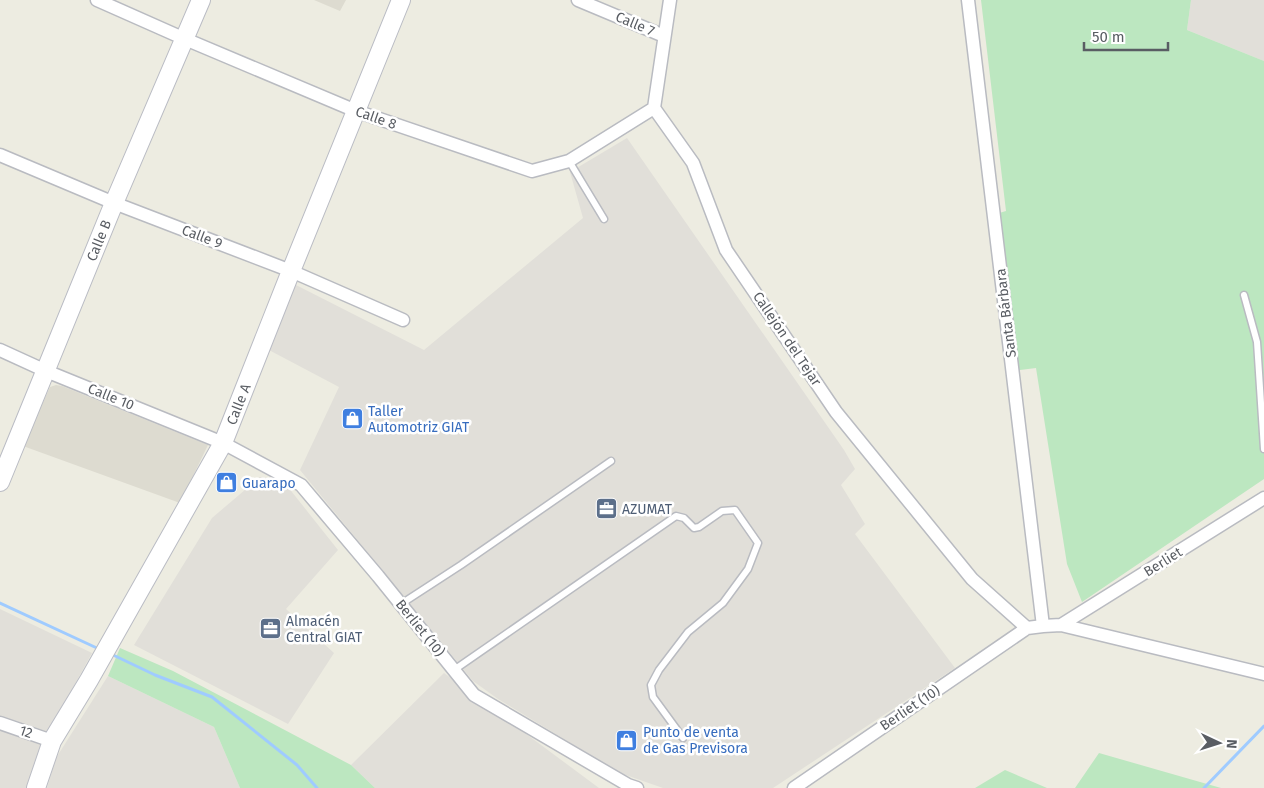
<svg xmlns="http://www.w3.org/2000/svg" width="1264" height="788" font-family="'Fira Sans',sans-serif">
<style>
.industrial{fill:#e1dfd9}
.education{fill:#dddbd0}
.green{fill:#bce7c0}
.lines{fill:none;stroke-linecap:round;stroke-linejoin:round}
.stream{stroke:#9fcbff;stroke-width:3}
.lane-casing{stroke:#b9bbc1;stroke-width:9}
.street-casing{stroke:#b9bbc1;stroke-width:15}
.secondary-casing{stroke:#babcc4;stroke-width:20}
.lane{stroke:#fff;stroke-width:6}
.street{stroke:#fff;stroke-width:12}
.secondary{stroke:#fff;stroke-width:18}
.labels{text-anchor:middle;dominant-baseline:central;stroke-width:5;stroke-linejoin:round;paint-order:stroke}
.street-label{font-size:14px;fill:#595d63;stroke:#fff}
.shop-label{font-size:14px;fill:#366cbe;stroke:#fff;text-anchor:start}
.service-label{font-size:14px;fill:#4e5e75;stroke:#fff;text-anchor:start}
</style>
<rect width="100%" height="100%" fill="#edece1"/>
<path class="industrial" d="M1191 0H1264V61L1187 30Z
M627 138 844 450 855 469 841 485 865 524 855 534 955 668 773 788H663L620 773 498 699 473 681 300 470 339 387 267 349 294 284 424 350 583 218 570 172Z
M260 477 284 482 338 550 286 609 334 653 288 724 134 645 212 518Z
M0 609 92 653 48 733 0 717Z
M444 673 599 788H375L351 765Z
M108 676 214 727 240 788H47L56 758Z
M0 730 41 744 27 788H0Z"/>
<path class="education" d="M314 0H346L340 11Z
M56 385 62 386 208 445 180 503 23 446 50 387Z"/>
<path class="green" d="M981 0H1191L1187 30 1264 61V479L1082 602 1067 564 1036 368 1012 371 989 216 1006 211Z
M120 648 173 671 351 765 375 788H240L214 727 108 676Z
M1099 753 1221 788H1075Z
M1005 770 1047 788H975Z"/>
<g class="lines">
<path class="stream" d="M0 603 99 649
M111 654 155 675 212 697 297 765 317 788
M1204 788 1264 726"/>
<defs>
<path id="lane" d="M569 161 604 219
M1244 295 1257 342 1264 449
M401 604 461 565 611 461
M454 670 676 516 684 518 694 528 699 527 722 511 735 510 758 543 748 569 723 603 688 632 659 670 651 685 653 697 683 738"/>
<path id="street" d="M97 0 185 39 356 111 532 171 569 161 654 108
M578 0 664 36
M670 0 654 108 693 163 726 250 836 412 972 579 1027 628
M968 0 1043 626
M0 155 114 203 291 271 403 320
M0 350 46 371 223 443 301 485 378 576 474 695 628 785 637 788
M1061 625 1264 498
M0 723 52 741
M794 788 1027 628 1043 626 1061 625 1264 674"/>
<g id="secondary">
<path id="s1" d="M0 482 114 203 201 0"/>
<path id="s2" d="M36 788 52 741 89 680 223 443 291 271 401 0"/>
</g>
</defs>
<use href="#lane" class="lane-casing"/>
<use href="#street" class="street-casing"/>
<use href="#secondary" class="secondary-casing"/>
<use href="#lane" class="lane"/>
<use href="#street" class="street"/>
<use href="#secondary" class="secondary"/>
</g>
<defs>
<symbol id="shop-square" viewBox="-11 -11 22 22"><rect x="-9" y="-9" width="18" height="18" rx="4" fill="#3f7fe0" stroke="#fff"/><path d="M-5-2.5h2.3a2.7 3.5 0 0 1 5.4 0H5L5.5 6h-11ZM-1.5-2.5h3a1.5 2.3 0 0 0-3 0Z" fill="#fff"/></symbol>
<symbol id="office-square" viewBox="-11 -11 22 22"><rect x="-9" y="-9" width="18" height="18" rx="4" fill="#5c6f8a" stroke="#fff"/><path d="M-6-3h4V-5.5h4V-3h4V5H-6ZM-1-4.5V-3h2v-1.5ZM-6 0V1H6V0Z" fill="#fff"/></symbol>
</defs>
<g fill-rule="evenodd">
<use href="#shop-square" x="340" y="406" width="25" height="25"/>
<use href="#shop-square" x="214" y="470" width="25" height="25"/>
<use href="#office-square" x="594" y="496" width="25" height="25"/>
<use href="#office-square" x="258" y="616" width="25" height="25"/>
<use href="#shop-square" x="614" y="728" width="25" height="25"/>
</g>
<g class="labels">
<g class="street-label">
<text transform="translate(635 24) rotate(23)">Calle 7</text>
<text transform="translate(376 118) rotate(19)">Calle 8</text>
<text transform="translate(202 237) rotate(21)">Calle 9</text>
<text stroke="none"><textPath href="#s1" startOffset="261">Calle B</textPath></text>
<text transform="translate(1006 313) rotate(-97)">Santa Bárbara</text>
<text transform="translate(787 339) rotate(56)">Callejón del Tejar</text>
<text transform="translate(111 397) rotate(22)">Calle 10</text>
<text stroke="none"><textPath href="#s2" startOffset="435">Calle A</textPath></text>
<text transform="translate(1163 562) rotate(-32)">Berliet</text>
<text transform="translate(420 628) rotate(51)">Berliet (10)</text>
<text transform="translate(910 708) rotate(-34)">Berliet (10)</text>
<text transform="translate(26 732) rotate(19)">12</text>
</g>
<g class="shop-label">
<text x="368" y="411">Taller<tspan x="368" dy="16">Automotriz GIAT</tspan></text>
<text x="242" y="483">Guarapo</text>
<text x="643" y="732">Punto de venta<tspan x="643" dy="16">de Gas Previsora</tspan></text>
</g>
<g class="service-label">
<text x="622" y="509">AZUMAT</text>
<text x="286" y="621">Almacén<tspan x="286" dy="16">Central GIAT</tspan></text>
</g>
</g>
<g transform="translate(1219 743) rotate(94)" stroke="#ffffff" stroke-width="4" paint-order="stroke">
<path d="M0-4L9 19L0 12L-9 19Z" fill="#595d63"/>
<text y="-8" font-size="14" font-weight="bold" text-anchor="middle" fill="#595d63">N</text>
</g>
<path d="M1084 42v8h84v-8" fill="none" stroke="#595d63" stroke-width="2.5"/>
<text x="1092" y="42" font-size="15" fill="#595d63" stroke="#ffffff" stroke-width="4" paint-order="stroke">50 m</text>
</svg>
